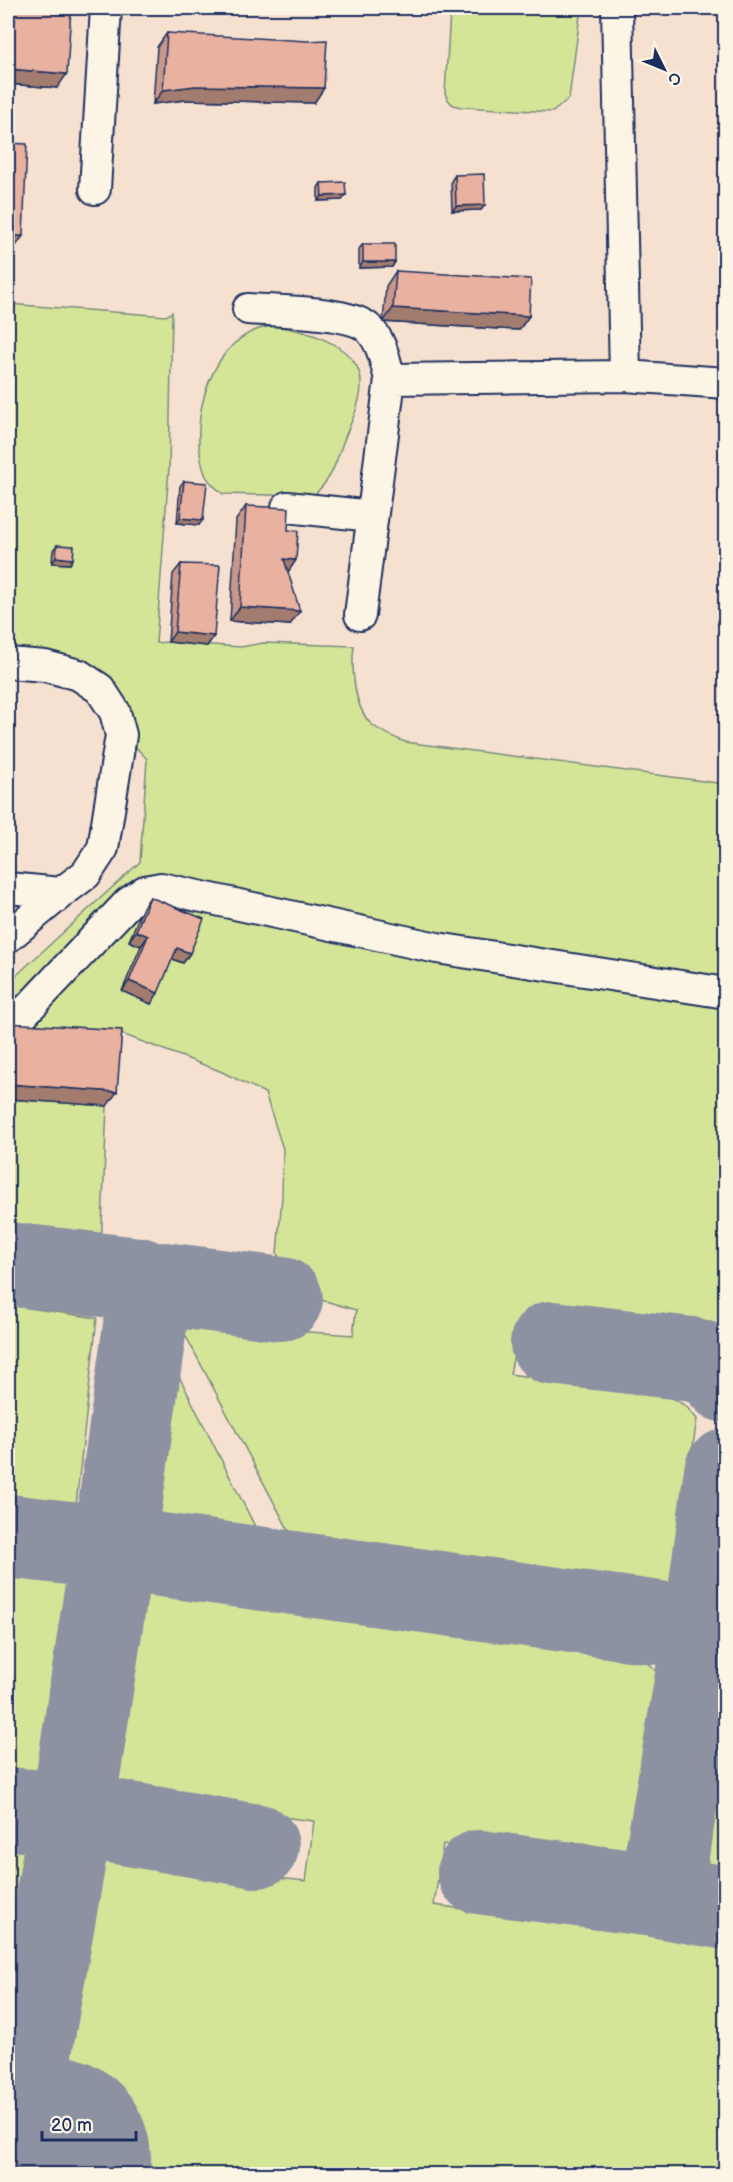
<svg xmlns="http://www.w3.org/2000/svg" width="733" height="2182" font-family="'Balsamiq Sans',sans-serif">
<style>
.built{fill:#f6e1d0}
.green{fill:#d5e598;stroke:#788a7b;stroke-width:1.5}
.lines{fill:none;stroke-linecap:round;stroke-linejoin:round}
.taxiway{stroke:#8c92a2;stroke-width:84}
.runway{stroke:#8c92a2;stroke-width:212}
.minor-casing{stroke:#1b2f5e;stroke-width:34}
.minor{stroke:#fcf5e5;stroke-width:30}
.wall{fill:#c8988a;stroke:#1b2f5e;stroke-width:1.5}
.shaded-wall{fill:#a37c70;stroke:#1b2f5e;stroke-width:1.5}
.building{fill:#e9b1a0;stroke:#1b2f5e;stroke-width:1.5}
</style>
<rect width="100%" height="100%" fill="#fcf5e5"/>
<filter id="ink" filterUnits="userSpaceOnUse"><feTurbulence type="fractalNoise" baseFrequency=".0167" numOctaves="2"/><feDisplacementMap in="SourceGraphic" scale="12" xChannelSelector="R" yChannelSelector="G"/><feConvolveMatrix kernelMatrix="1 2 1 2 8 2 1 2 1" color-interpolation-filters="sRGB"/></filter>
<g filter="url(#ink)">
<path class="built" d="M8 8H725V2174H8Z"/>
<path class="green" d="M484 8H581L569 98 553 112 462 107C452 106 449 103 445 93L450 13Z
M8 304 166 316 172 312 169 468 156 643 168 642 241 647 263 643 354 646C351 669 354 707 371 724 381 732 393 737 405 742L725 784V1350L521 1319 510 1374 671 1397 686 1406 697 1419 671 1591 650 1611 307 1565 179 1323 353 1335 356 1310 315 1298 288 1278 277 1253 282 1197 283 1149 265 1093 220 1071 114 1031 8 1038V983L140 862 147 759 131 742 121 711 8 654Z
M274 326C306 330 364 346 361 387 360 406 350 424 344 440 334 466 334 476 313 496L223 494C217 489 208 482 205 474 186 422 211 331 274 326Z
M8 1099 107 1106 101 1249H8Z
M8 1305 97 1318 73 1531 8 1523Z
M154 1327 272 1560 134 1544 124 1528Z
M725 1512V1619L713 1607Z
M8 1571 68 1580 36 1790 8 1786Z
M113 1589 639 1655 661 1676 637 1872 443 1844 434 1905 725 1944V2174H122L125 2154 28 2140 77 1857 306 1881 314 1821 87 1793Z
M725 1667H726L725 1885 671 1877 699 1692Z
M8 1848 25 1850 8 1964Z"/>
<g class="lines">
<path class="taxiway" d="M8 1264 138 1279 150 1290 114 1549 109 1573 72 1814 12 2154
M150 1290 163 1284 281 1299
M552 1343 691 1359 713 1366 726 1381
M8 1536 95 1546 726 1632
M8 1809 72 1814 257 1846
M479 1872 647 1894 726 1908
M647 1894C660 1885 662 1874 666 1860L705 1629 726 1471"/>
<path class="runway" d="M8 2154 45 2159"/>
<defs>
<path id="minor" d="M617 8 625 376 726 383
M95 189 106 8
M248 309C275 311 350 311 368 328 382 341 385 361 390 379
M287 507 372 516
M360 615 390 379 625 376
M8 663 45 666 79 675 100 689 115 712 121 735 103 848 86 874 61 893 8 888
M8 937 61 893
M8 1019 22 1015 128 903 145 891 161 888 437 948 726 993"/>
</defs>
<use href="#minor" class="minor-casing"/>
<use href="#minor" class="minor"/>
</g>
<path class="wall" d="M8 8H71L57 88 8 84Z
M167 33 324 88 314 103 185 100 153 104 157 47Z
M455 175 485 205 481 210 452 211 451 181Z
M321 183 346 195 342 200 318 201V188Z
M363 244 395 262 392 267 359 268V249Z
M396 271 529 316 519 330 383 322 386 286Z
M184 481 199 525 177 523 180 486Z
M246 506 288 530 296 560 288 572 290 625 230 621 236 520Z
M57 545 70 564 52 563 53 550Z
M181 564 214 636 207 646 168 642 173 574Z
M150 897 190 953 183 963 172 959 151 1004 122 991 141 946 129 941 143 907Z"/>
<path class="shaded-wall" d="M9 69 67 74 57 88 8 84V71Z
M195 86 324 88 314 103 185 100 153 104 163 90Z
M346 195 342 200 318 201 322 196Z
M485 205 481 210 452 211 456 206Z
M8 236H23L16 246H8Z
M363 262H395L392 267 359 268Z
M393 308 529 316 519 330 383 322Z
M180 518 203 520 199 525 177 523Z
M56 557 73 559 70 564 52 563Z
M284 559 296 560 286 575Z
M240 607 300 611 290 625 230 621Z
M175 632 214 636 207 646 168 642Z
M136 931 148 936 141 946 129 941Z
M177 948 190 953 183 963 170 958Z
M129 981 158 993 151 1004 122 991Z
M8 1084 117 1092 107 1106 8 1099Z"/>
<path class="building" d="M13 8H71L67 74 9 69Z
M167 33 307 41 327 40 324 88 195 86 163 90Z
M8 143 27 144 23 236H8Z
M484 174 485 205 456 206 455 175Z
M345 182 346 195 322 196 321 183Z
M363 244H395V262H363Z
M396 271 531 279 529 316 393 308Z
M184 481 207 483 203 520 180 518Z
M246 506 289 508 288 530 298 531 296 560 284 559 300 611 240 607Z
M57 545 74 546 73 559 56 557Z
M181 564 220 565 214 636 175 632Z
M150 897 204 919 190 953 177 948 158 993 129 981 148 936 136 931Z
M8 1023 122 1030 117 1092 8 1084Z"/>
</g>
<rect width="733" height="2182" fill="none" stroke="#fcf5e5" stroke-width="30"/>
<rect x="15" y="15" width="703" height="2152" fill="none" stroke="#1b2f5e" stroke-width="2" filter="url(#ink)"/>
<g transform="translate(664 69) rotate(133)" stroke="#fcf5e5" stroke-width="4.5" paint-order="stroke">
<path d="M0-4.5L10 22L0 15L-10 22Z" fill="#1b2f5e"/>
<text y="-9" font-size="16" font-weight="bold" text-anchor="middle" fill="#1b2f5e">С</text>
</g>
<path d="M42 2131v9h94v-9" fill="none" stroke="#1b2f5e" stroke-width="3"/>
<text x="51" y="2131" font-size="18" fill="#1b2f5e" stroke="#fcf5e5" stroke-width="4.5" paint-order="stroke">20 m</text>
</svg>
